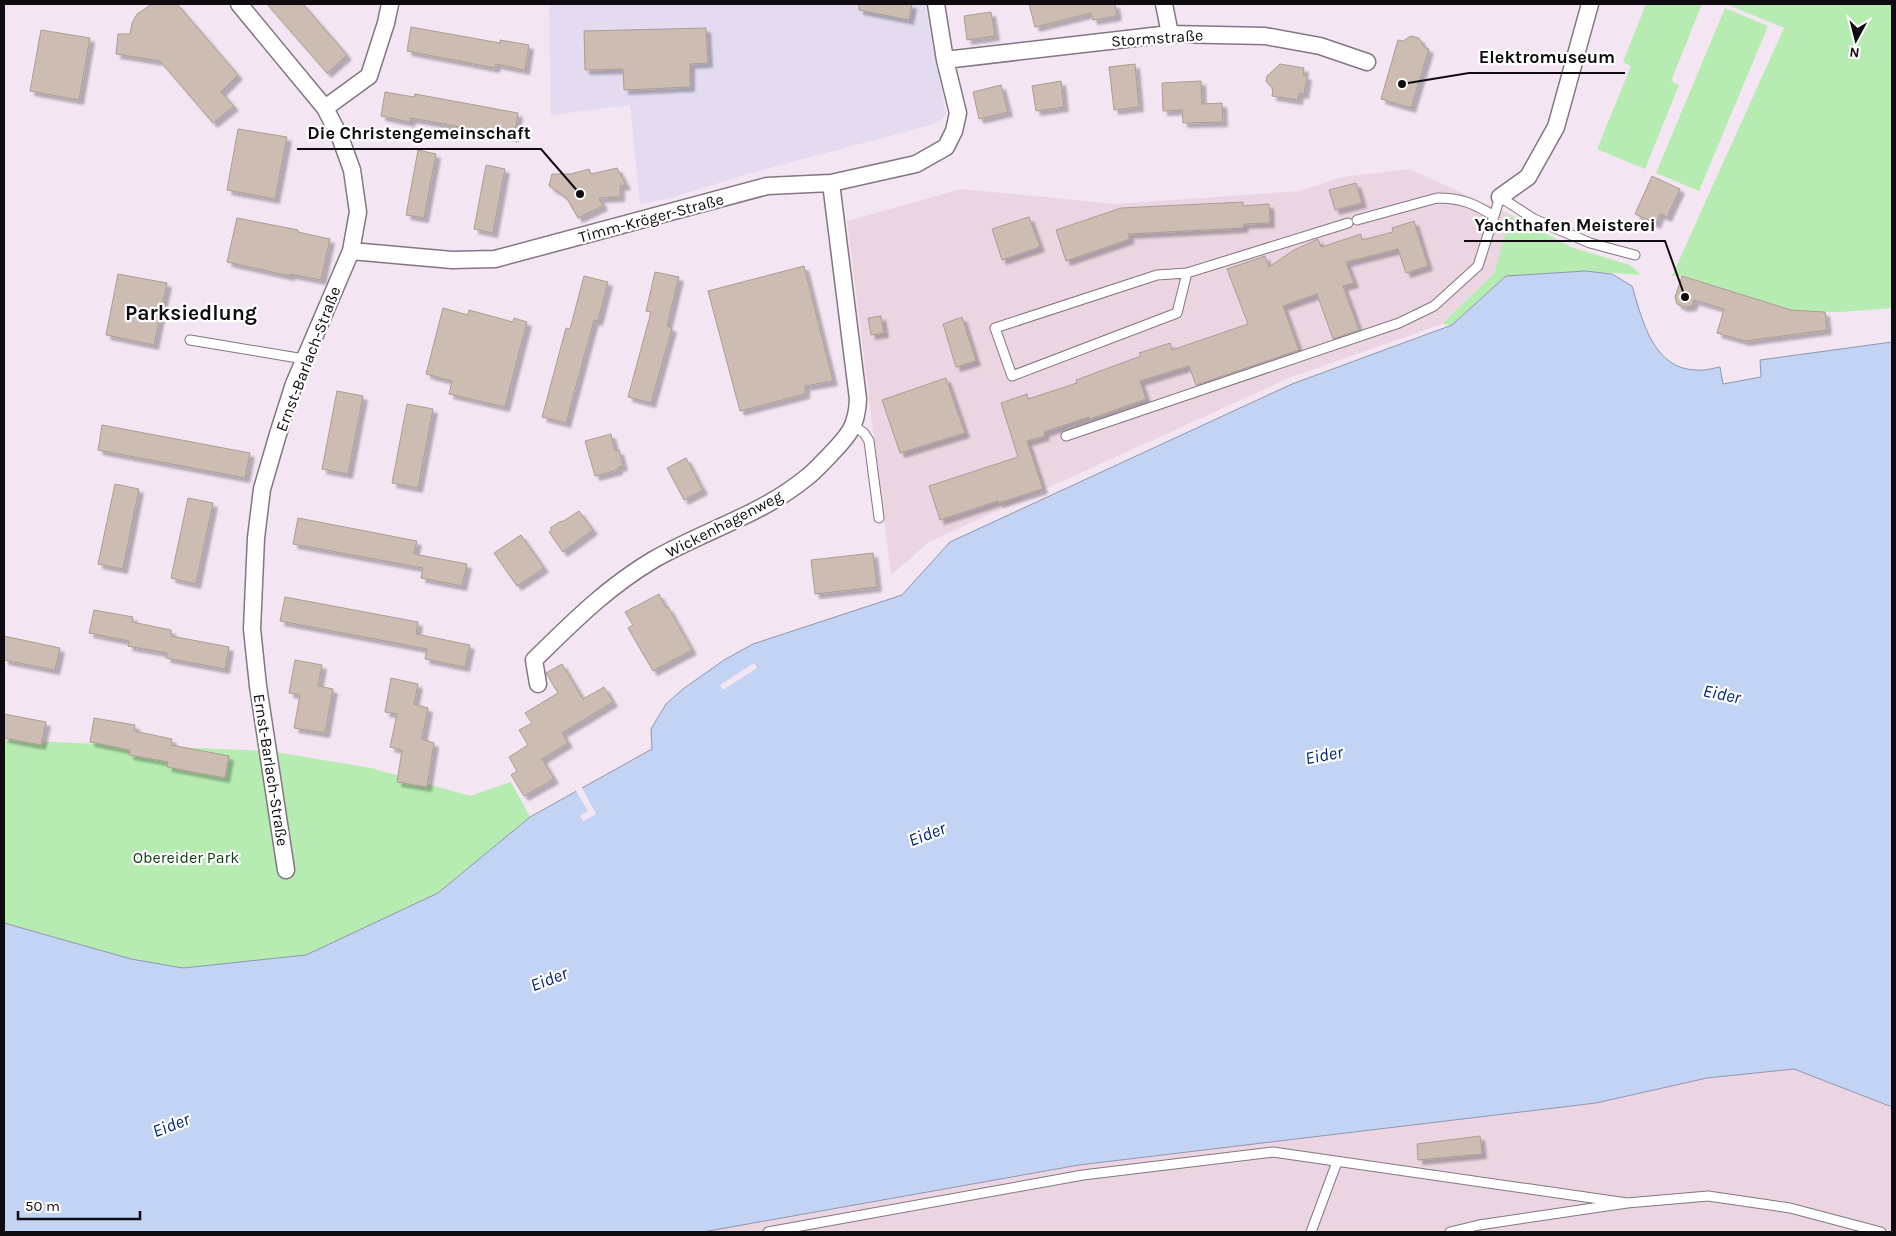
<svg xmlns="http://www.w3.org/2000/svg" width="1896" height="1236" font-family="Karla,sans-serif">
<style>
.industrial{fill:#ebd5e2}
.education{fill:#e4dbf1}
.green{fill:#b6ecb1}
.water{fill:#c2d3f4;stroke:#8d97b0}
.pier{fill:#f3e5f2}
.building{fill:#ccbcb2;stroke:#ac9c92;filter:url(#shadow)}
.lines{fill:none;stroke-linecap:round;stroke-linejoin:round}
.lane-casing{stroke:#837682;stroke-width:11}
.street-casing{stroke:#837682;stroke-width:19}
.lane{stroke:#fff;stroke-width:9}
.street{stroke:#fff;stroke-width:16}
.labels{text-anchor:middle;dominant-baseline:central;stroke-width:4.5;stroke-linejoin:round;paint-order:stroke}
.street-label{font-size:16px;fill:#100b10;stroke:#fff}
.park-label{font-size:16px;fill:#103f0f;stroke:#fff}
.water-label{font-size:18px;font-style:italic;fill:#00267d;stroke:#fff}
.district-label{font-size:21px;font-weight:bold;fill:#100b10;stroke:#fff}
.leader{fill:none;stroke:#100b10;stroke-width:2}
.callout-dot{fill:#100b10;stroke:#fff;stroke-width:2}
.callout-label{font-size:18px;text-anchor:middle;font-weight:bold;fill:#100b10;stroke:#fff;stroke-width:4.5;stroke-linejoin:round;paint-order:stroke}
</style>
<defs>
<filter id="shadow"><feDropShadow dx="4.5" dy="4.5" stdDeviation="1" flood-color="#0004"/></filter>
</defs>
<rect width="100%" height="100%" fill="#f3e5f2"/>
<path class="industrial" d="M1409 169 1511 215 1494 273 1442 324 1289 378 929 542 891 575 847 221 961 189 1116 204 1300 191 1342 177Z
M1794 1069 1892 1107V1232H703L1079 1165 1596 1103 1707 1078Z"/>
<path class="education" d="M549 4H925L946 114 938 123 747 174 671 198 640 204 630 105 551 115Z"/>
<path class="green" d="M1646 4H1702L1671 81 1679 85 1645 169 1597 149 1631 66 1623 62Z
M1726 4H1892V308L1841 312 1793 311 1682 276H1672L1784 28Z
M1725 8 1768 26 1699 191 1656 173Z
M1511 215 1571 247 1630 265 1641 275 1585 271 1506 276 1452 325 1442 324 1494 273Z
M4 740 269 751 371 768 470 796 511 782 530 817 438 893 306 955 183 968 131 959 4 923Z"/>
<path class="water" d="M1585 271 1612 274 1632 286C1642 319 1653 370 1697 370 1705 371 1713 368 1720 367L1723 384 1761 377 1760 360 1892 342V1107L1794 1069 1707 1078 1596 1103 1079 1165 703 1232H4V923L131 959 183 968 306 955 438 893 530 817 652 749 651 729 666 704 683 689 724 660 753 644 902 595 950 542 1292 384 1452 325 1506 276Z"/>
<path class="pier" d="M754 663 757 668 723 690 720 685Z
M581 786 596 814 583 821 580 816 588 811 575 789Z"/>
<path class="building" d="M152 4H177L238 75 221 92 234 106 213 123 160 61 116 54 118 34H130L132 23 137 14Z
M267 4H303L347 55 327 73Z
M859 4H912L909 20 859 10Z
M1029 4H1115L1117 16 1093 20 1091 13 1035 27Z
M991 12 995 36 967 40 964 16Z
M411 27 500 43V40L529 45 525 70 496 64 495 68 407 51Z
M706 28 708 63 690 64V87L624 90 623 69 585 70 584 31Z
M41 30 90 38 79 100 30 91Z
M1411 36 1419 38 1424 47 1429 49 1411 108 1381 99 1398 40 1403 41Z
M1135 64 1139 107 1114 110 1109 67Z
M1280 64 1304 68 1303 75 1307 76 1304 94 1299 93 1298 100 1272 96 1273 88 1269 85 1266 81 1267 76Z
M1061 81 1064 107 1036 111 1032 86Z
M1201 81 1202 104 1222 103 1223 122 1183 123 1182 110 1163 111 1162 83Z
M1001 85 1008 112 979 119 973 92Z
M385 92 414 97 415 94 518 113 514 137 411 118 410 122 381 116Z
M238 129 287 137 275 199 227 190Z
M418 150 436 154 424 218 406 215Z
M486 165 505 169 493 233 474 229Z
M617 168 626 185 620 186V197L599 198 603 206 578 218 566 197 549 186 552 174H571L589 169 591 174Z
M1652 176 1680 189 1667 217 1660 214 1656 224 1635 214Z
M1356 183 1362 203 1335 210 1329 190Z
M1243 202V206L1269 204 1270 223 1244 224 1243 228 1128 234 1130 239 1066 261 1056 230 1121 208Z
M1029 217 1040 247 1002 260 992 229Z
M237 218 298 230V232L330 239 321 280 290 274V276L227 262Z
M1414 221 1428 266 1406 273 1398 249 1346 262 1354 283 1343 286 1359 330 1333 339 1317 294 1283 306 1299 350 1196 385 1189 366 1140 381 1146 399 1090 419 1089 417 1044 432 1045 436 1027 441 1043 489 999 503 998 501 940 520 929 486 1018 457 1001 403 1027 394 1028 399 1077 383 1076 380 1141 356 1139 353 1170 343 1172 350 1248 324 1227 269 1265 256 1269 267 1294 250 1318 239 1321 247 1361 234 1362 240 1393 232 1392 228Z
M804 266 833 381 805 386V394L740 411 708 291Z
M655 272 679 277 667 326 672 328 651 403 628 397 651 312 646 311Z
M118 274 167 283 154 345 106 335Z
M584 276 608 282 598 321 594 320 566 423 542 417 566 328 570 329Z
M1682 276 1791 310 1825 312 1827 330 1745 341 1717 333 1724 309 1694 300 1692 306 1684 307 1677 304 1675 297Z
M443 308 468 315 469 310 513 322 514 318 527 322 505 407 449 394 452 381 426 374Z
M881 316 884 333 871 335 868 318Z
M962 317 976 361 956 367 943 324Z
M946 378 965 433 900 453 882 400Z
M337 391 363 396 348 474 322 469Z
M407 404 433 409 418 488 392 483Z
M102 425 250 453 245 478 98 450Z
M611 434 615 451 619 450 623 466 618 467V470L595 476 585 441Z
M686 458 703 490 684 500 667 468Z
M115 484 139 489 123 569 98 564Z
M188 498 213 503 196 584 171 578Z
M579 511 593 530 563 552 549 532 552 530 550 528 561 521 562 522Z
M298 518 417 541 414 554 467 564 462 586 421 578 423 568 293 544Z
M521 535 544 568 517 586 494 553Z
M873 553 877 587 815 594 811 560Z
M659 594 666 608 668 607 692 650 653 671 628 628 633 625 625 612Z
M285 597 418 622 416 634 470 645 465 667 425 659 427 649 280 621Z
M94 610 133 617 132 622 171 630V636L229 647 225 669 166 658 167 653 128 646 129 641 89 633Z
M4 636 60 648 55 670 4 660Z
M295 660 322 665 318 686 333 689 325 733 294 728 300 695 289 693Z
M562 664 583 699 604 687 613 702 562 733 568 743 542 759 554 779 524 796 511 775 517 771 509 757 528 745 519 730 532 723 525 713 558 693 546 673Z
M391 678 418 684 414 704 428 708 422 739 434 743 427 787 397 782 402 750 390 747 397 714 385 712Z
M4 714 46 722 41 745 4 738Z
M94 718 135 725 134 731 172 739 171 745 229 756 225 778 167 767 168 762 129 755 130 750 90 742Z
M1480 1136 1482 1154 1418 1160 1417 1144Z"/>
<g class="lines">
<defs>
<path id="lane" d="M1357 220 1437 198C1461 198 1473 203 1494 216
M1187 273 1157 275 995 328 1012 376 1177 313 1187 273 1348 223
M190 340 304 359
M854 426 864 433 869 441 879 518
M1066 436 1399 323 1434 306 1478 266 1500 197 1534 219 1590 243 1635 255
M768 1232 1083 1175 1273 1152 1627 1203
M1311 1232 1337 1162
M1450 1232 1479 1225 1627 1203 1708 1196 1790 1208 1881 1232"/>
<path id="street" d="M239 4 325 108 340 137 352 170 358 212 351 251 294 384 278 434 262 489 256 538 252 629 258 686 286 870
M1164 4 1170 34
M945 60 1170 34 1265 36 1320 46 1367 62
M325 108 369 76 386 23 390 4
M1500 197 1528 177 1556 127 1590 4
M351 251 452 260 495 259 767 186 831 183 916 164 946 147 954 131 958 113 945 60 936 4
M538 684 534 660C572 623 606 588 653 560 703 531 761 515 806 478 814 472 821 464 828 457 847 437 857 428 858 399L831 183"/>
</defs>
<use href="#lane" class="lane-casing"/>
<use href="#street" class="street-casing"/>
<use href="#lane" class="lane"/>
<use href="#street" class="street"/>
</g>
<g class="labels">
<g class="street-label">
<text transform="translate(1157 38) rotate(-4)">Stormstraße</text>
<text transform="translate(651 218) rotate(-15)">Timm-Kröger-Straße</text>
<text transform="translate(308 359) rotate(-69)">Ernst-Barlach-Straße</text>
<text transform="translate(724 524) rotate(-27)">Wickenhagenweg</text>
<text transform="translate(271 770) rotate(81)">Ernst-Barlach-Straße</text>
</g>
<g class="park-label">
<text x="186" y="857">Obereider Park</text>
</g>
<g class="water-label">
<text transform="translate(1722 694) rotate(12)">Eider</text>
<text transform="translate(1324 755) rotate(-10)">Eider</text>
<text transform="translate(927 834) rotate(-21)">Eider</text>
<text transform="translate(549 979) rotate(-21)">Eider</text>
<text transform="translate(171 1125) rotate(-21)">Eider</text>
</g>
<g class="district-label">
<text x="191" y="313">Parksiedlung</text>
</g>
</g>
<path class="leader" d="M1402 84L1469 73H1625M580 194L541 149H297M1685 297L1665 241H1464"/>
<g class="callout-dot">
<circle cx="1402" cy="84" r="5"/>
<circle cx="580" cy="194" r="5"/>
<circle cx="1685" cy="297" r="5"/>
</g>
<g class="callout-label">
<text x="1547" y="63">Elektromuseum</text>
<text x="419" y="139">Die Christengemeinschaft</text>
<text x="1565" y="231">Yachthafen Meisterei</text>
</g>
<rect width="1896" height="1236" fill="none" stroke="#100b10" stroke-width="10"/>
<g transform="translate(1856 40) rotate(187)" stroke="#ffffff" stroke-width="4" paint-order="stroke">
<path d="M0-4L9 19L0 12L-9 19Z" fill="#100b10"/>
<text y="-8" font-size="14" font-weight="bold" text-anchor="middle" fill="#100b10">N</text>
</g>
<path d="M18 1211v8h122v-8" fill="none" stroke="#100b10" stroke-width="2.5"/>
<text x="25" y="1211" font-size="15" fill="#100b10" stroke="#ffffff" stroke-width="4" paint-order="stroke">50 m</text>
</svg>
